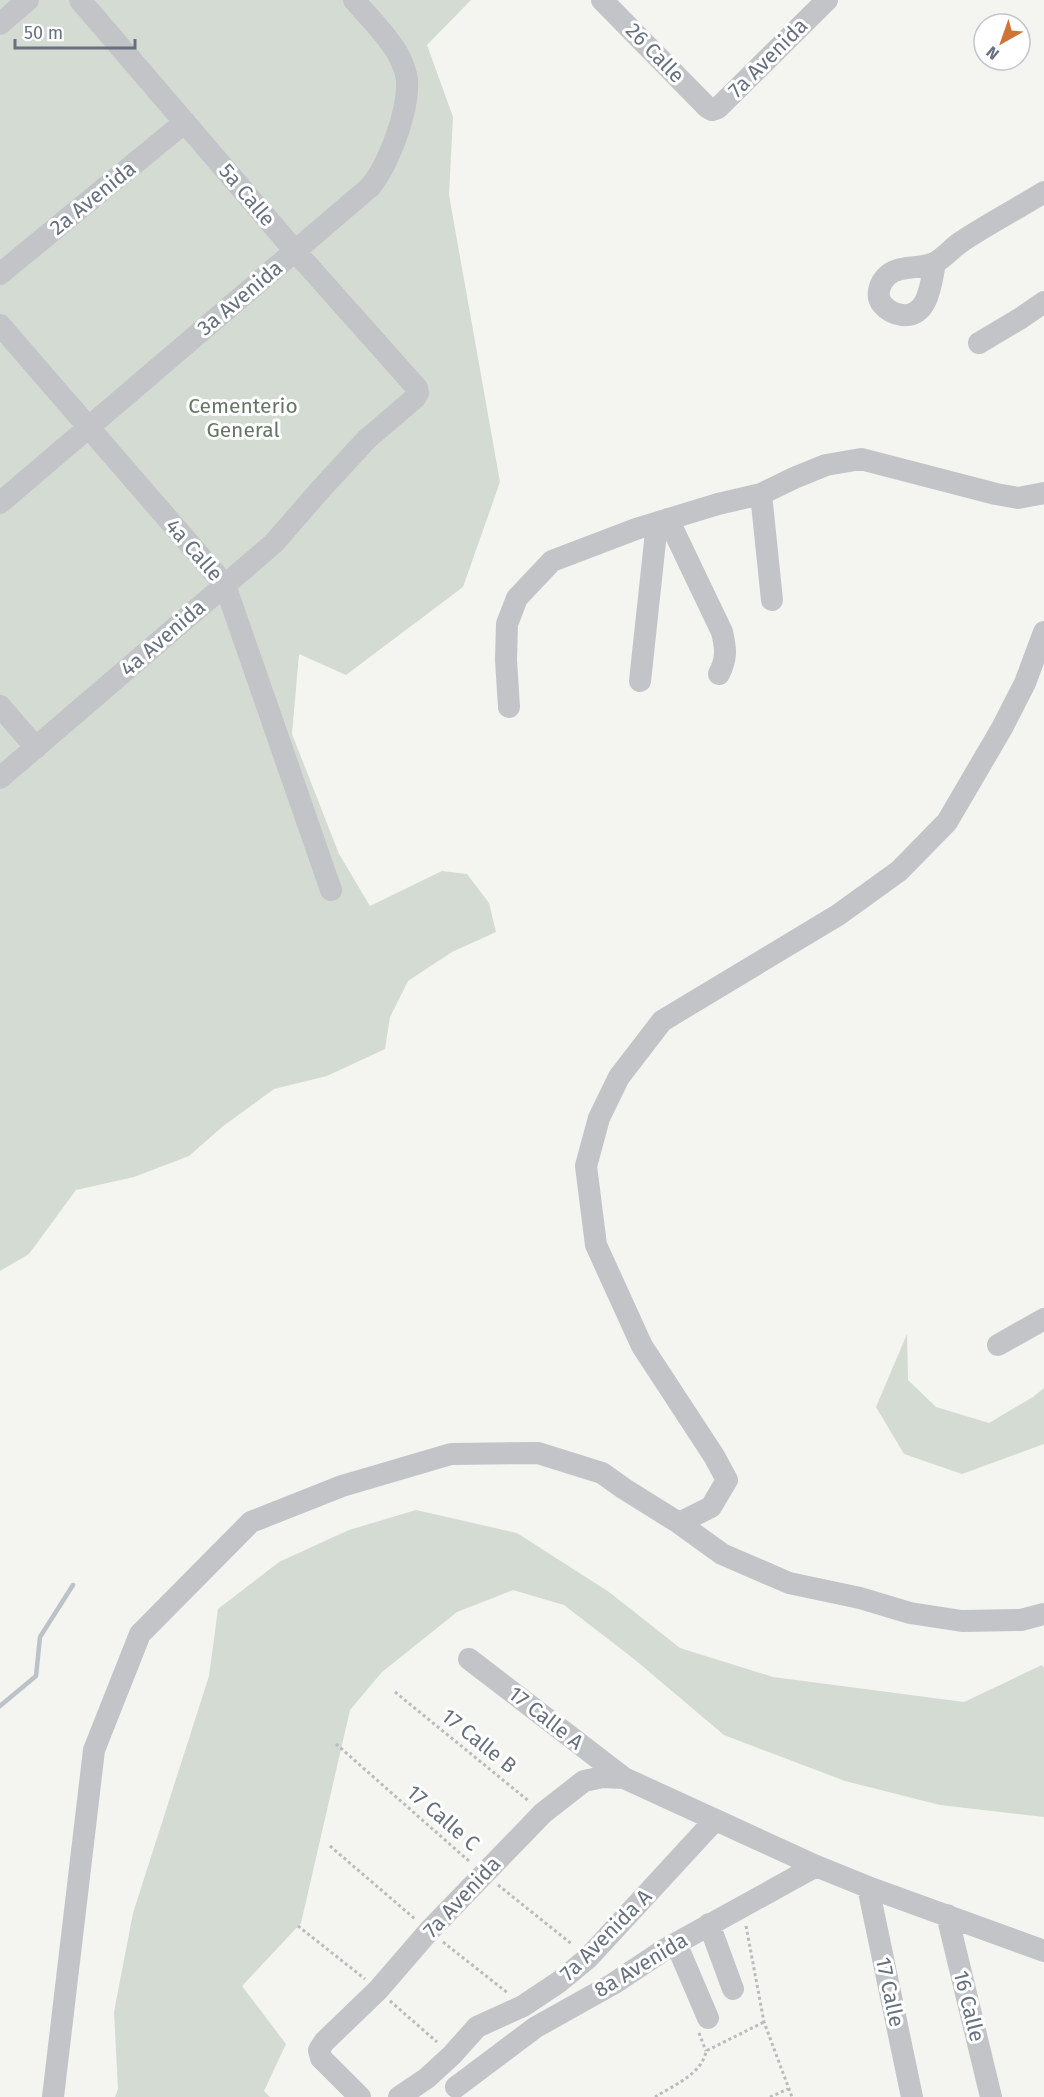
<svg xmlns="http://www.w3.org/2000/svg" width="1044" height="2097" font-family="'Fira Sans',sans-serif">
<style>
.green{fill:#d4dbd2}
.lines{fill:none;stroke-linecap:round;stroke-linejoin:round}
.stream{stroke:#bcc3c8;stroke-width:4.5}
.path{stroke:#b9bbbd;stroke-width:3;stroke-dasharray:3 3;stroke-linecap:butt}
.minor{stroke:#c2c4c8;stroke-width:22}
.labels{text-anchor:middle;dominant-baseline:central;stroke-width:6;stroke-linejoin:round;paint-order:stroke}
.street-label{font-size:21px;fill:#66707f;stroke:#fff}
.park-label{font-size:21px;fill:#657764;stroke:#fff}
</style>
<rect width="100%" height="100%" fill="#f4f4f1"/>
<path class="green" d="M0 0H471L427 45 453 117 449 195 500 482 463 587 346 675 299 654 292 734 339 854 370 906 442 871 467 874 489 903 496 932 452 952 408 981 390 1017 385 1049 327 1076 274 1089 222 1127 189 1156 134 1177 76 1190 29 1254 0 1271Z
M907 1334 908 1380 936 1407 989 1423 1033 1397 1044 1388V1444L962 1474 904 1454 876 1407Z
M416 1510 517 1533 609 1592 680 1648 773 1677 964 1702 1042 1665 1044 1668V1817L940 1805 845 1781 724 1735 634 1659 564 1605 513 1590 457 1612 382 1672 350 1710 301 1923 242 1986 286 2044 264 2091 270 2097H115L118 2089 114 2012 133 1913 209 1676 218 1609 279 1562 349 1530Z"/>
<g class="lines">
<path class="stream" d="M0 1706 36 1676 40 1637 73 1585"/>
<path class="path" d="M395 1692 530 1802
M336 1744 470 1862
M330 1846 415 1919
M498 1885 573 1945
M298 1926 365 1979
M746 1926 764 2022 792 2097
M443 1942 509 1994
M390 2001 437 2042
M699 2033 706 2051
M655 2097C674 2085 702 2074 706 2051L764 2022
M770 2097 788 2089"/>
<path class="minor" d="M602 0 707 107 712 110 718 108 827 0
M0 24 28 0
M935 263C931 282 929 318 902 315 893 314 887 310 882 304 875 295 880 282 888 275 901 264 922 270 936 262 945 257 952 248 961 242 988 224 1017 209 1044 192
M0 274 185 122
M0 325 225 585 331 890
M979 343 1021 318 1044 302
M761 494 772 600
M0 503 370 187C389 164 409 110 407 80 406 71 402 62 398 54 388 36 368 16 354 0
M668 519 722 632C726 649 727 658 719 674
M640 681 657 523
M0 706 36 748
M509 707 506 660 507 624 517 598 552 561 636 529 718 504 761 494 794 478 826 465 861 459 996 494 1018 498 1044 493
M0 778 274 543 320 490 367 439 415 398 418 393 417 388 295 251 80 0
M998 1345 1044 1319
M679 1523 722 1554 789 1583 860 1598 910 1613 962 1621 1021 1620 1044 1614
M469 1659 624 1778 816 1866 868 1887 1044 1951
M868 1887 912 2097
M947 1915 991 2097
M709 1924 733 1989
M676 1943 708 2018
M456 2087 536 2027 613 1984 664 1950 816 1866
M53 2097 94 1750 140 1634 251 1522 342 1486 451 1454 538 1453 602 1473 623 1488 679 1523 711 1507 727 1480 714 1456 642 1346 596 1245 586 1166 599 1118 619 1077 662 1021 838 915 899 871 947 822 1002 728 1025 683 1044 632
M360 2097 321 2058 319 2050 324 2042 378 1990 429 1931 543 1813 584 1781 603 1777 624 1778
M399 2097 427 2078 452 2055 477 2027 523 2006 559 1982 588 1958 715 1820"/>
</g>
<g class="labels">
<g class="street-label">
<text transform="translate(655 53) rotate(46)">26 Calle</text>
<text transform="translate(768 58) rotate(-45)">7a Avenida</text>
<text transform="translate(247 195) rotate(50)">5a Calle</text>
<text transform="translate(93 198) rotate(-39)">2a Avenida</text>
<text transform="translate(240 298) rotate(-40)">3a Avenida</text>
<text transform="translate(194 550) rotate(49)">4a Calle</text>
<text transform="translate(163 638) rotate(-41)">4a Avenida</text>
<text transform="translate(546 1718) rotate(38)">17 Calle A</text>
<text transform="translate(479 1741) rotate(39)">17 Calle B</text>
<text transform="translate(443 1818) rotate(41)">17 Calle C</text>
<text transform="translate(462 1897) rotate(-47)">7a Avenida</text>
<text transform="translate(606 1935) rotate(-45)">7a Avenida A</text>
<text transform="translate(641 1965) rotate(-31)">8a Avenida</text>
<text transform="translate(890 1992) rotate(78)">17 Calle</text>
<text transform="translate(969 2006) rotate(76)">16 Calle</text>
</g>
<g class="park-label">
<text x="243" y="406">Cementerio<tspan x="243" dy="24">General</tspan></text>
</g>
</g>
<g transform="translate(1002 42) rotate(220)"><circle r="28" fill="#ffffff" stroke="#c2c6cc" stroke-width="1.5"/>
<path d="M0-4.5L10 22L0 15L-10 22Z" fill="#d07335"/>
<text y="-9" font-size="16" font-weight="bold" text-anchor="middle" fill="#66707f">N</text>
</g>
<path d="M15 39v9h120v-9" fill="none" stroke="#66707f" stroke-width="3"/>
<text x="24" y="39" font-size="18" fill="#66707f" stroke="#ffffff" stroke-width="4.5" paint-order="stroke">50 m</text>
</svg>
